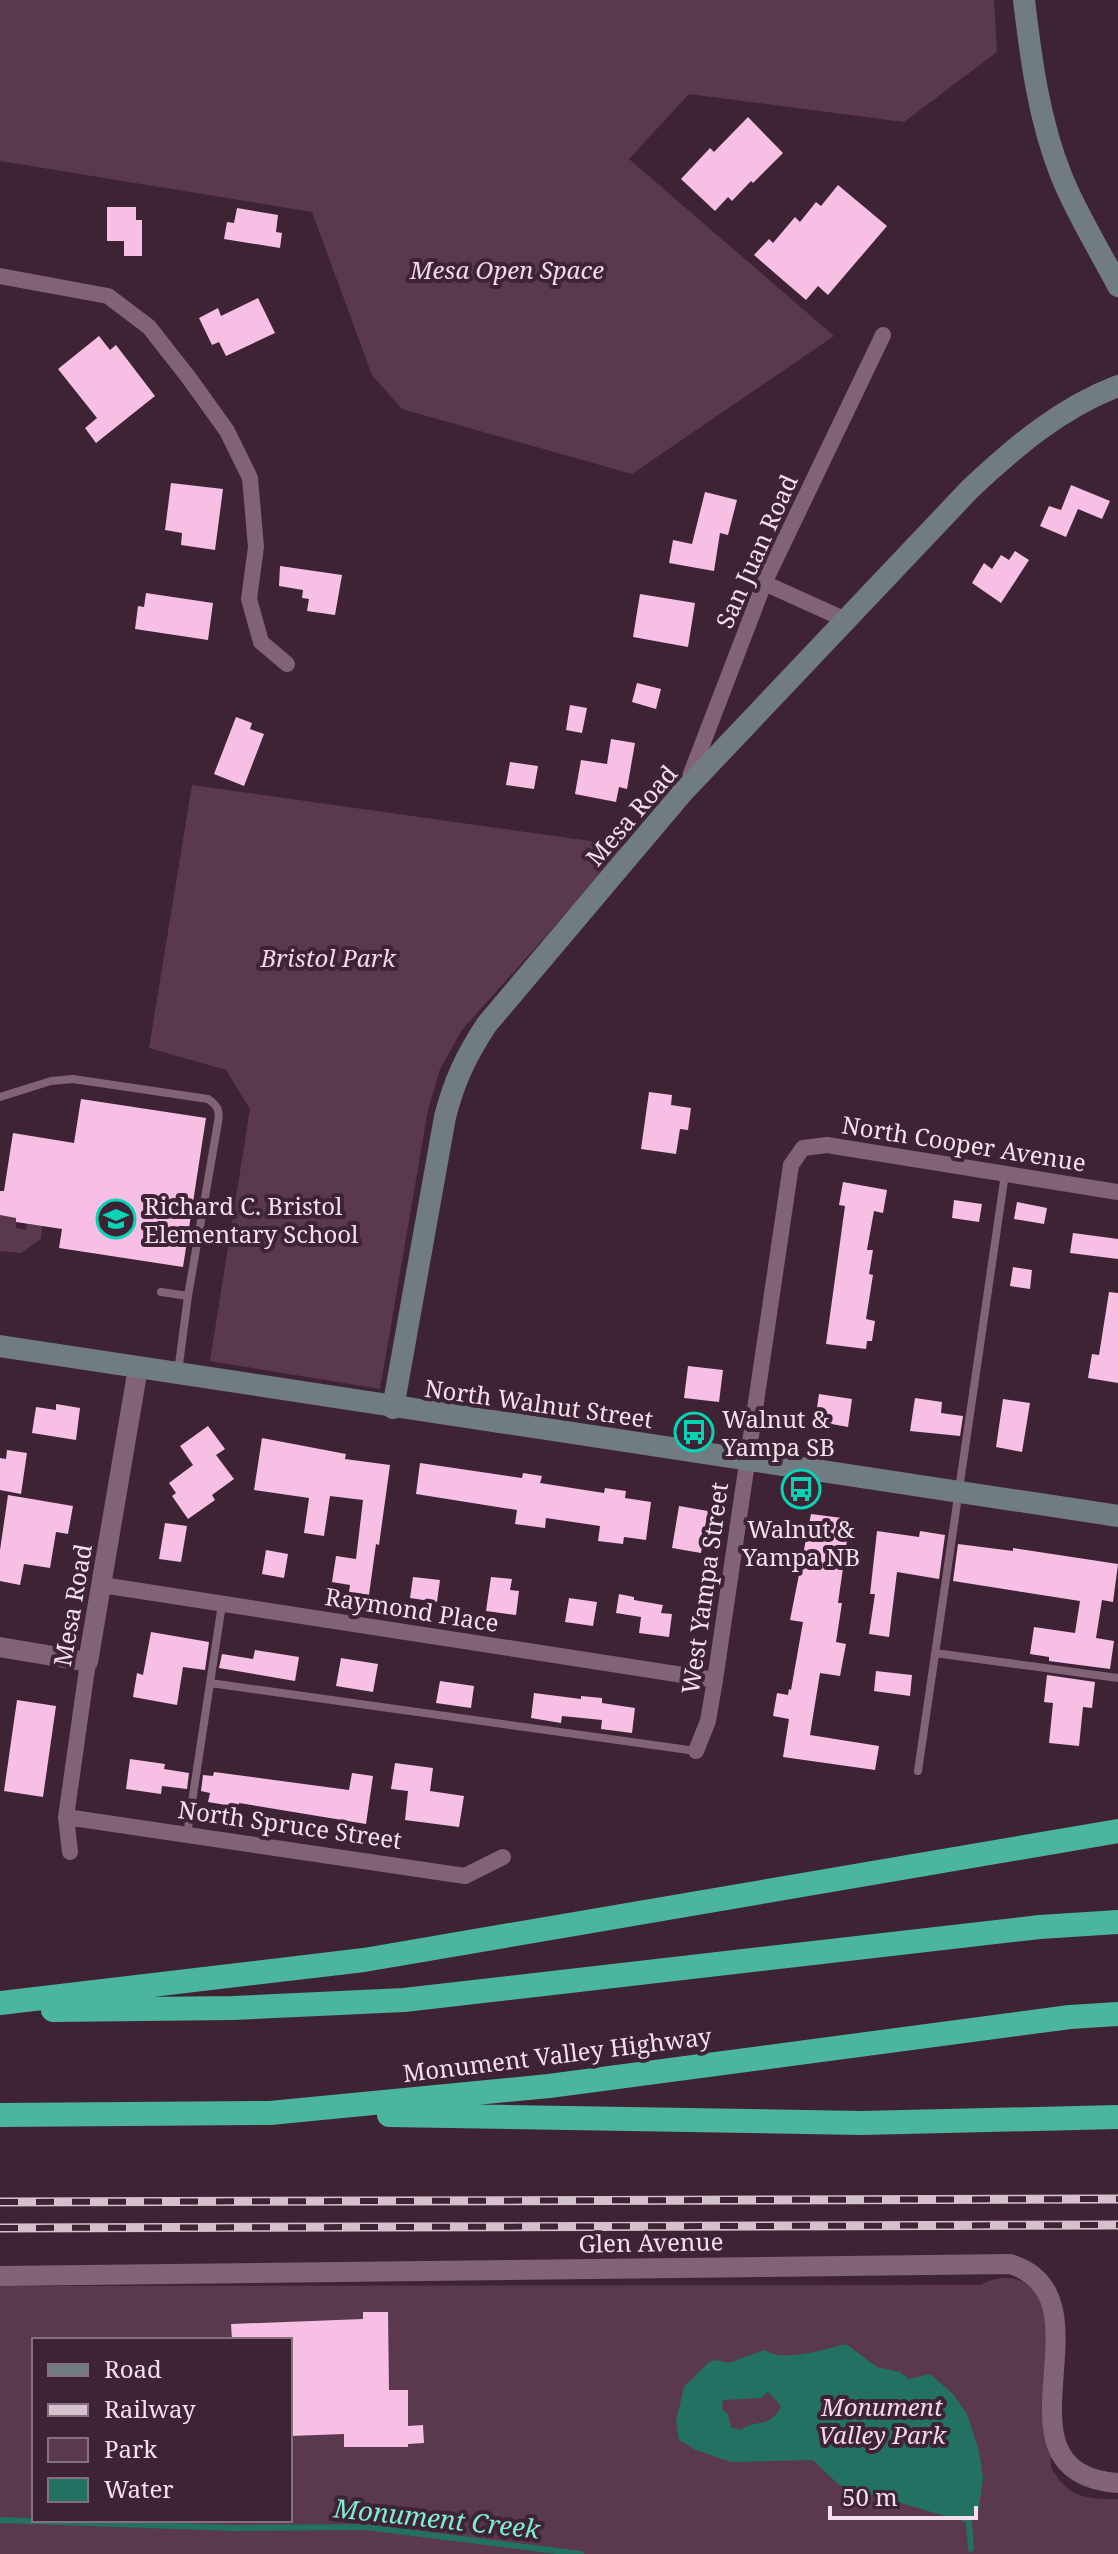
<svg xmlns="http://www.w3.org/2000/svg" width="1118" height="2554" font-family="'Noto Serif',serif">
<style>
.green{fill:#5a394f;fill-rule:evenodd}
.water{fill:#237162;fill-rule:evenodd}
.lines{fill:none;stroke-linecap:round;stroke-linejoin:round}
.stream{stroke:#237162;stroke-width:6}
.building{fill:#f7bfe3}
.service{stroke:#816276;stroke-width:8}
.minor{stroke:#816276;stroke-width:16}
.tertiary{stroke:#816276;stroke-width:20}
.secondary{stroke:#717b82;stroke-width:22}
.motorway{stroke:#4cb59f;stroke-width:24}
.rail-casing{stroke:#d5c0cd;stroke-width:9}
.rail{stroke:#3e2335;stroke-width:6;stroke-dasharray:18;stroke-linecap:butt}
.labels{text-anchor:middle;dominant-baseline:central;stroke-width:8;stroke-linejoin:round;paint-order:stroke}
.park-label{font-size:24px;font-style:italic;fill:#f6d6ea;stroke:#3e2335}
.street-label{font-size:24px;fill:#f3e0ec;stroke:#3e2335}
.poi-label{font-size:24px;fill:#f3e0ec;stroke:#3e2335;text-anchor:start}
.water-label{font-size:26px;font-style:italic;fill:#7eedd4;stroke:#3e2335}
</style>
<rect width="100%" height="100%" fill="#3e2335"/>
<path class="green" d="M0 0H994L997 52 904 122 689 94 629 159 834 336 632 474 402 409 372 375 312 212 0 161Z
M192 785 626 846 462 1030 440 1069 428 1110 380 1389 210 1361 250 1109 226 1070 149 1048Z
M0 1215 16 1218V1228L26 1230 27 1224 42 1226 41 1239 21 1253 0 1251Z
M0 2268 27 2286 980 2285C1011 2270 1021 2281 1049 2295L1051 2467C1068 2498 1085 2499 1118 2499V2554H0ZM34 2340H290V2520H34Z"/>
<path class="water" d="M846 2344 877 2367 900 2372 909 2379 930 2374 953 2394 967 2414 979 2451 983 2478 978 2513 969 2523 839 2485 813 2460 731 2462 696 2450 679 2440 676 2421 684 2387 709 2362 715 2360 728 2363 765 2350C782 2363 826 2349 846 2344ZM768 2392 781 2406C769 2430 758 2418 740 2430L731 2427 728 2414 722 2409 723 2400 761 2398Z"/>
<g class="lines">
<path class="stream" d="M0 2520 235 2528 366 2527 581 2554
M969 2523 971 2549"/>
</g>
<path class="building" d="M748 117 783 153 753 183 751 181 732 201 728 197 715 211 681 179 710 148 714 152Z
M838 185 887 226 828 295 818 286 806 300 754 255 769 239 773 243 795 217 800 222 816 202 821 206Z
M107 207H136V220H142V256H124V241H107Z
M237 208 278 215 276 232 282 233 280 248 224 239 227 222 234 223Z
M258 298 275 333 226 356 219 342 212 345 199 318 218 308 221 316Z
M99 336 110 350 116 345 155 396 96 443 85 428 97 418 58 369Z
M171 483 223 489 215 550 181 545 182 533 165 530Z
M1071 485 1110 501 1102 519 1078 509 1066 537 1040 526 1049 506 1061 510Z
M705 492 737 500 728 535 720 533 714 571 669 563 673 540 692 544Z
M1015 551 1029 560 1001 603 972 583 984 563 992 569 1001 555 1009 560Z
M280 566 342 575 335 615 307 611 309 599 302 598 303 590 279 586Z
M146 593 213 603 208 640 135 629 138 606 144 607Z
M640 594 695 603 688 647 633 637Z
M637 683 661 689 656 709 632 702Z
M570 705 587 708 582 733 566 730Z
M236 717 252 723 250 729 264 734 244 786 214 774Z
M611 739 635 743 627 789 619 787 616 802 575 794 581 760 607 764Z
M510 762 538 766 534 789 506 785Z
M649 1092 672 1095 671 1105 691 1108 688 1130 680 1129 676 1154 641 1149Z
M81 1099 206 1118 183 1267 59 1248 62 1229 16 1222V1218L0 1215V1191H4L13 1133 74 1143Z
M843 1182 887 1190 883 1213 874 1211 867 1250H873L869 1274 873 1275 866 1319 875 1321 872 1341H867L866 1349 826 1344 845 1206 839 1205Z
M954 1200 982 1204 979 1222 952 1218Z
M1017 1202 1047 1208 1044 1224 1014 1219Z
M1073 1233 1118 1239V1259L1070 1253Z
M1013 1267 1032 1270 1030 1289 1010 1286Z
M1109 1292 1118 1293V1383L1088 1378 1092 1354 1099 1355Z
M688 1366 723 1370 719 1402 684 1398Z
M819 1394 852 1399 848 1427 815 1421Z
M915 1398 942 1402 941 1413 963 1416 960 1436 910 1431Z
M1003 1399 1030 1403 1022 1452 996 1447Z
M56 1404 80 1408 76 1440 32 1433 36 1407 56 1410Z
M208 1426 225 1449 216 1455 234 1479 212 1495 215 1500 188 1519 172 1496 176 1493 169 1483 193 1465 180 1446Z
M262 1438 346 1454 345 1459 390 1465 379 1545 376 1544 369 1595 349 1592 350 1585 332 1582 336 1556 356 1559 363 1500 330 1496 324 1536 304 1533 309 1498 254 1490Z
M7 1450 27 1453 21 1494 0 1490V1458L6 1459Z
M420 1463 522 1478 523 1473 542 1476 540 1483 604 1493 605 1488 626 1491 625 1498 651 1502 646 1540 624 1537 623 1544 598 1541 600 1526 546 1518 545 1528 515 1524 517 1510 416 1494Z
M8 1495 73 1506 68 1534 56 1532 50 1568 24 1564 20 1585 0 1581V1550Z
M679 1506 708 1511 701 1553 672 1548Z
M811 1514 850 1519 838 1603H842L836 1642 846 1644 840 1676 820 1673 810 1735 879 1746 875 1770 783 1757 789 1719 773 1716 777 1693 788 1695 789 1689 791 1690 803 1622 790 1620Z
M165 1523 187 1526 181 1562 159 1559Z
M877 1531 919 1537 920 1531 945 1535 939 1579 897 1572 889 1637 869 1634 875 1594H870Z
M958 1544 1013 1551V1548L1118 1564 1113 1602 1102 1600 1096 1638 1114 1641 1110 1669 1049 1661V1657L1030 1654 1034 1627 1075 1633 1080 1601 953 1581Z
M266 1550 288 1554 284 1578 262 1574Z
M413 1577 440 1580 437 1602 410 1598Z
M491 1577 512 1579 510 1590 519 1591 516 1615 486 1611Z
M619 1594 634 1597V1600L663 1605 661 1613 672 1614 669 1637 639 1633 641 1617 616 1613Z
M569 1598 597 1602 593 1626 565 1622Z
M151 1632 209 1642 205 1670 183 1667 177 1705 133 1697 137 1673 143 1675Z
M255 1650 299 1657 295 1681 219 1668 222 1654 253 1659Z
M341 1658 378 1664 373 1692 336 1686Z
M876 1671 912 1675 910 1696 874 1691Z
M1047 1675 1095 1682 1092 1708 1083 1707 1079 1746 1049 1743 1053 1703 1044 1702Z
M440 1681 474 1686 471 1708 436 1703Z
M534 1693 581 1699V1696L602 1698V1703L635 1708 632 1733 601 1729 602 1720 562 1716 561 1723 531 1718Z
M17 1700 56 1706 43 1797 4 1791Z
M130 1759 165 1764 164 1769 189 1773 187 1789 162 1786 161 1794 126 1789Z
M395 1763 433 1768 430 1791 464 1796 459 1827 405 1820 408 1791 391 1789Z
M214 1772 349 1790 352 1773 373 1776 366 1824 239 1803 238 1807 208 1802 210 1793 201 1791 203 1775 213 1776Z
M363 2312H388L389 2390H408V2426L423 2425 424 2443 408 2444V2447H344V2434L290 2436V2340H232L231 2324 363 2319Z"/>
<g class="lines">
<path class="service" d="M0 1097 51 1081 73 1079 208 1099C218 1106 220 1110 218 1122L188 1296
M161 1292 188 1296 178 1372
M935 1653 1118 1678
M210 1683 696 1751
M918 1771 1005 1174
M187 1835 222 1604"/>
<path class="minor" d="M0 276 108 296 149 327 189 378 227 431 250 478 256 547 249 599 261 642 287 664
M764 583 846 620
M687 784 765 581 883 335
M102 1585 715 1680
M696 1751 708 1721 715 1680 791 1165 803 1148 827 1145 1118 1192
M66 1817 465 1876 503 1857
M70 1852 66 1817 88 1662"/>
<path class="tertiary" d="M0 1647 88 1662 138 1368
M0 2276 1010 2264C1118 2297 981 2473 1118 2483"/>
<path class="secondary" d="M1024 0C1031 59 1039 120 1061 175 1076 213 1099 249 1118 286
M0 1346 1118 1516
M393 1408 445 1117C454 1081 467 1054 487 1024L683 792 970 489C1015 447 1060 408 1118 386"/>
<path class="motorway" d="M0 2003 364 1960 1118 1831
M53 2010 233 2008 404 2000 1040 1927 1118 1922
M0 2115 270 2113 549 2086 1070 2017 1118 2014
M389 2115 862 2123 1118 2117"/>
<defs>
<path id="rail" d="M0 2202 1118 2199
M0 2228 1118 2225"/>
</defs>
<use href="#rail" class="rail-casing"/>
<use href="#rail" class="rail"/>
</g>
<defs>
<symbol id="school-ring" viewBox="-11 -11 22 22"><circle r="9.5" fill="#3e2335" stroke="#03d5b6" stroke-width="1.5"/><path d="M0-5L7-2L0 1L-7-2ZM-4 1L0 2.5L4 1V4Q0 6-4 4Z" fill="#03d5b6"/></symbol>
<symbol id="bus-ring" viewBox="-11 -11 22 22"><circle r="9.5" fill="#3e2335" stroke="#03d5b6" stroke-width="1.5"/><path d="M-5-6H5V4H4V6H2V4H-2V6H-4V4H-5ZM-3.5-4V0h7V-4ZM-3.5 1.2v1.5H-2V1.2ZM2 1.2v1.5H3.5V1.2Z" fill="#03d5b6"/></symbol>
</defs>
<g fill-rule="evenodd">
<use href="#school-ring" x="94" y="1197" width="44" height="44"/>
<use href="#bus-ring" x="672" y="1410" width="44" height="44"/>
<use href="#bus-ring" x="779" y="1467" width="44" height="44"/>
</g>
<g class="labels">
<g class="park-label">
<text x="507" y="269">Mesa Open Space</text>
<text x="328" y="957">Bristol Park</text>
<text x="882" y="2406">Monument<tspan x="882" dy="28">Valley Park</tspan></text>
</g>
<g class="street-label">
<text transform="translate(756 551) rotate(-66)">San Juan Road</text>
<text transform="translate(631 815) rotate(-49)">Mesa Road</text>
<text transform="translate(964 1143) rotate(9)">North Cooper Avenue</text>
<text transform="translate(539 1403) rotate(8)">North Walnut Street</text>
<text transform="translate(704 1588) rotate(-82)">West Yampa Street</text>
<text transform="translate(72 1605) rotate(-80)">Mesa Road</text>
<text transform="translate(412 1609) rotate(9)">Raymond Place</text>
<text transform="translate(290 1824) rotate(8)">North Spruce Street</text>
<text transform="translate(557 2054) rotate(-7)">Monument Valley Highway</text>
<text transform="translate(651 2242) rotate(-1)">Glen Avenue</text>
</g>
<g class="poi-label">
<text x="144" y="1205">Richard C. Bristol<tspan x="144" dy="28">Elementary School</tspan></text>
<text x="722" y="1418">Walnut &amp;<tspan x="722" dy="28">Yampa SB</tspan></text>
<text x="801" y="1528" text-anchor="middle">Walnut &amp;<tspan x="801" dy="28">Yampa NB</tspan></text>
</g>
<g class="water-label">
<text transform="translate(437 2518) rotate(6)">Monument Creek</text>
</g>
</g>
<rect x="32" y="2338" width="260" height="184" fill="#3e2335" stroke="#866f7e" stroke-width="2"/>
<rect x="48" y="2364" width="40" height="12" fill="#717b82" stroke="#866f7e" stroke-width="2"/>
<text x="104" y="2378" font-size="24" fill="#f3e0ec">Road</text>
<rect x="48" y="2404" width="40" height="12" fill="#d5c0cd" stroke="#866f7e" stroke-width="2"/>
<text x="104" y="2418" font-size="24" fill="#f3e0ec">Railway</text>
<rect x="48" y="2438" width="40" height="24" fill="#5a394f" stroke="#866f7e" stroke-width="2"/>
<text x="104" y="2458" font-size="24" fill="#f3e0ec">Park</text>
<rect x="48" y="2478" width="40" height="24" fill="#237162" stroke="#866f7e" stroke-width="2"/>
<text x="104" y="2498" font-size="24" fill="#f3e0ec">Water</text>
<path d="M830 2506v12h146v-12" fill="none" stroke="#f3e0ec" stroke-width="4"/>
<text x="842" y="2506" font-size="24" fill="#f3e0ec" stroke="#3e2335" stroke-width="6" paint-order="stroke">50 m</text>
</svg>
